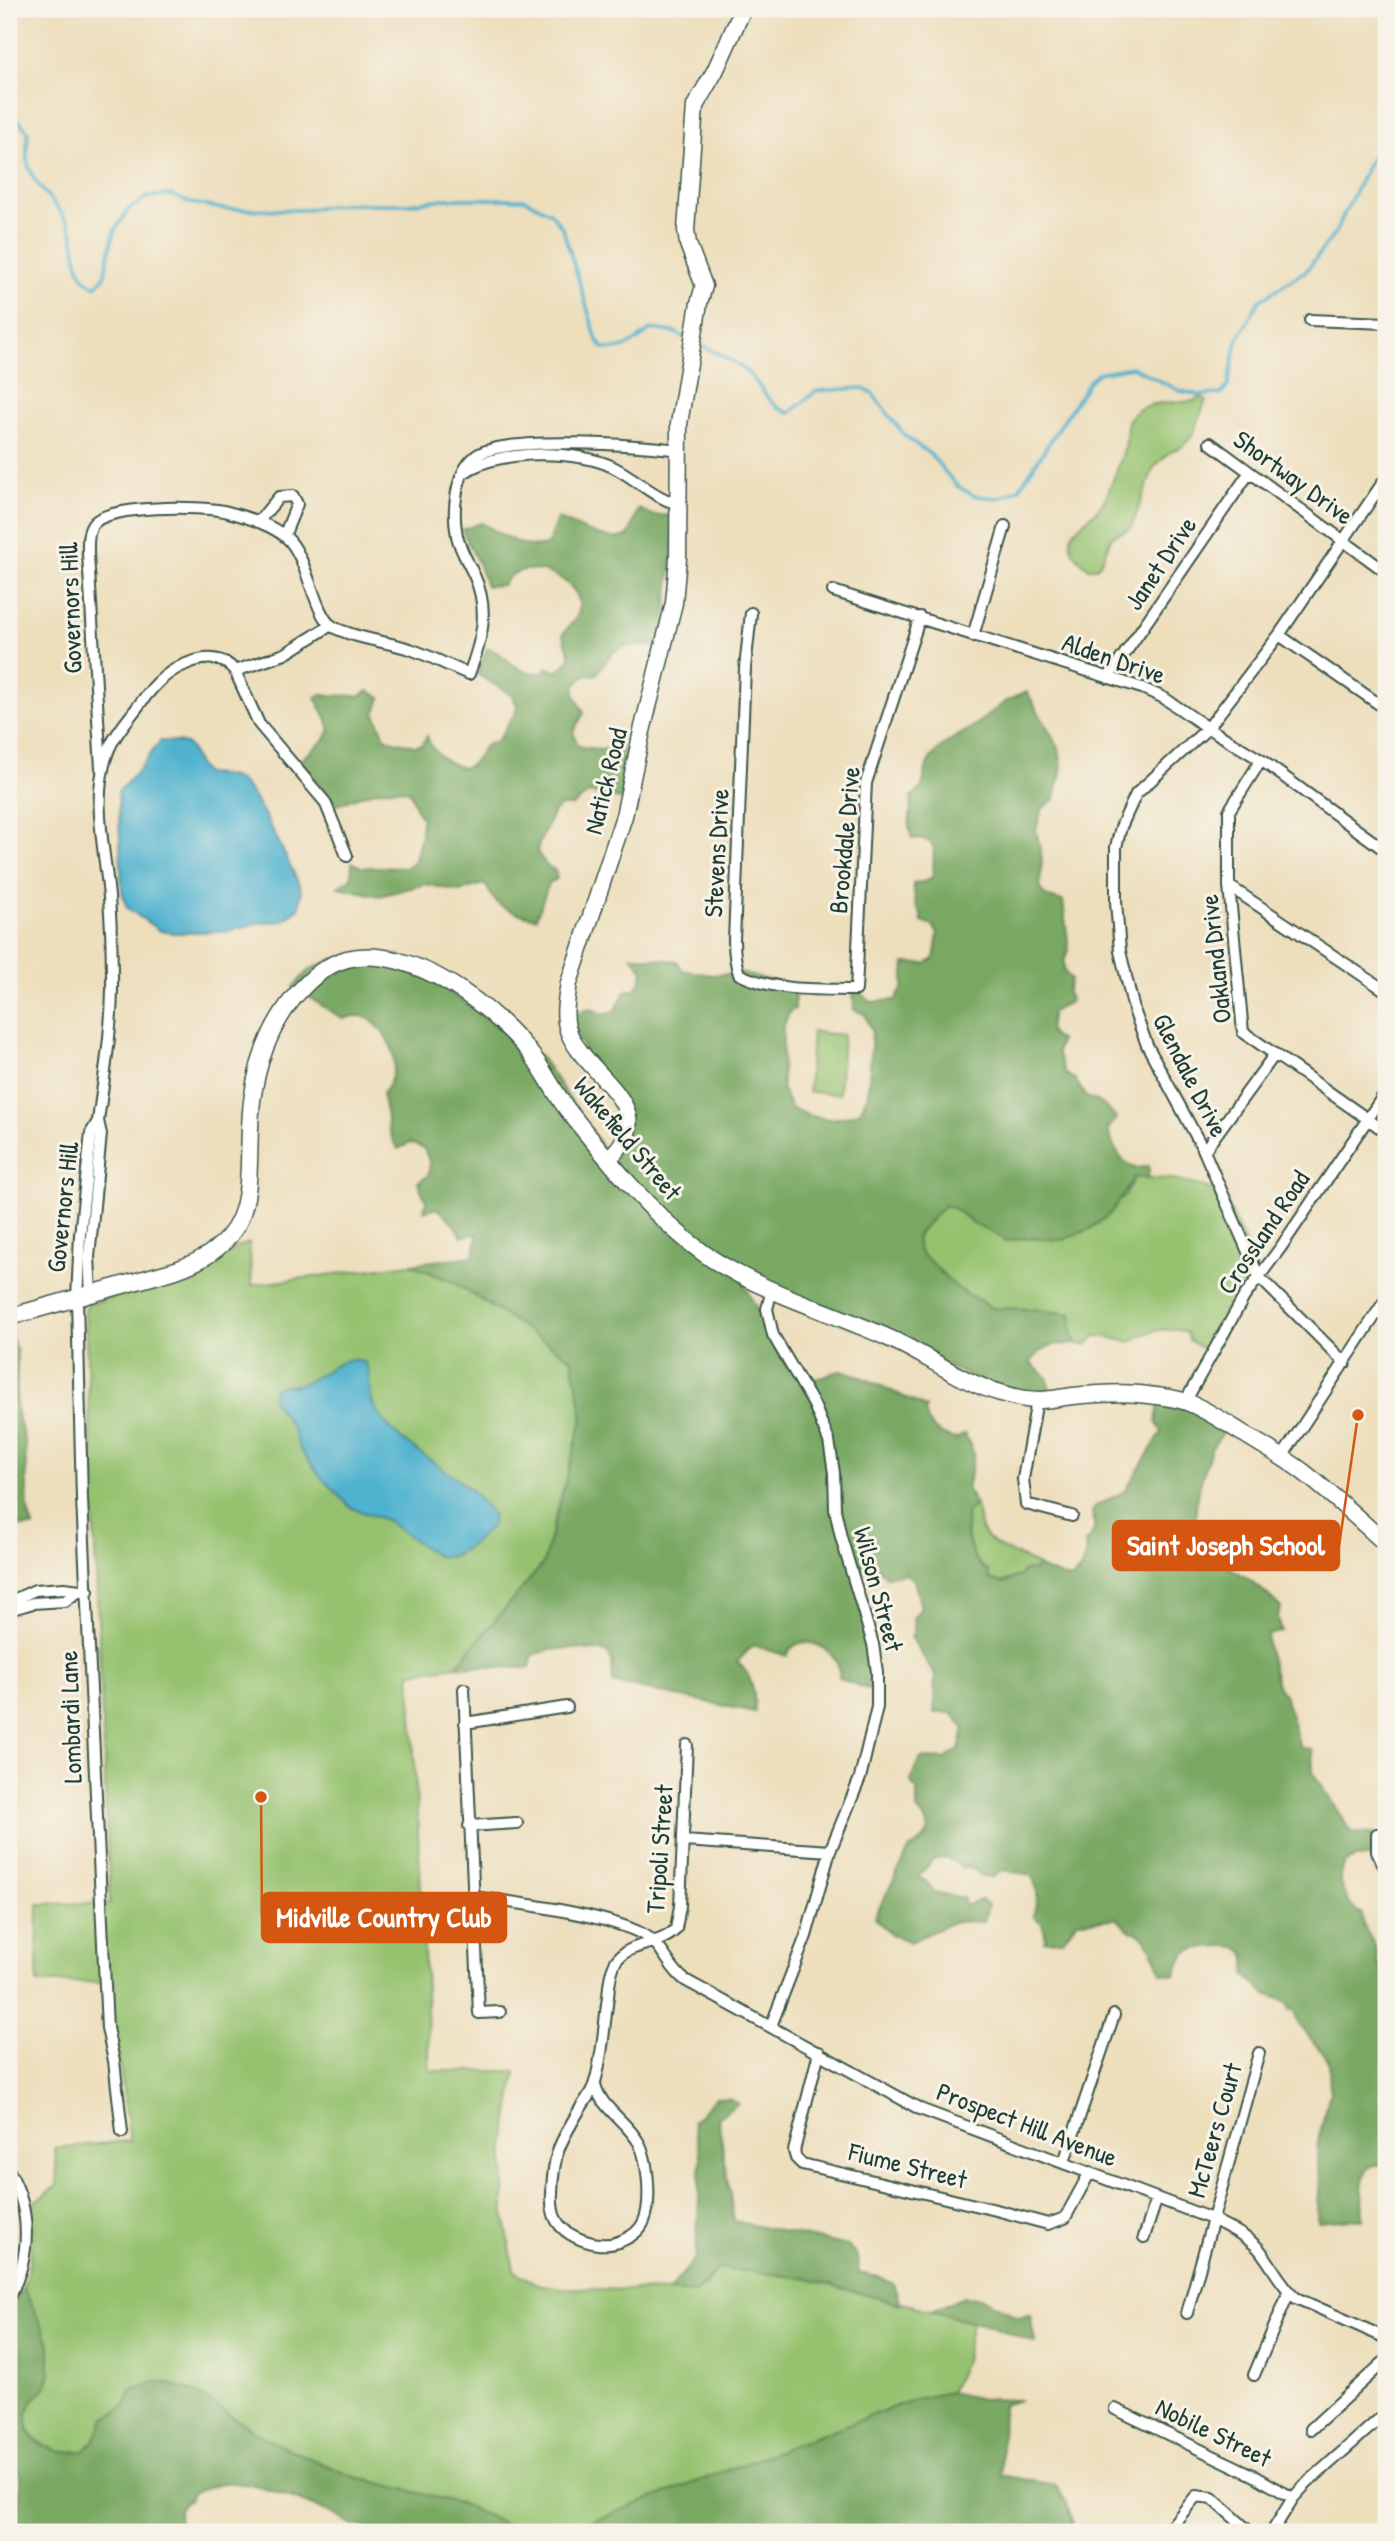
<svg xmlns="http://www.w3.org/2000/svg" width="1395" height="2541" font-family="'Patrick Hand',sans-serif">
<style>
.green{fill:#96c270;stroke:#5a8052;stroke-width:2}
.forest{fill:#78a862;stroke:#4c724b;stroke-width:2}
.water{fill:#50b2cf;stroke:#387882;stroke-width:2}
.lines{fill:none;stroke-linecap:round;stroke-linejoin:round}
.stream{stroke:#50b2cf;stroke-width:3.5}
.street-casing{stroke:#3e5548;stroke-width:14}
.secondary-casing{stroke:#3e5548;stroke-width:19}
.street{stroke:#fff;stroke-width:10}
.secondary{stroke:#fff;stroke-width:16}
.labels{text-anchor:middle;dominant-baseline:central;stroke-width:6;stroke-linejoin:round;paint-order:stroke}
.street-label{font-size:26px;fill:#1f3d34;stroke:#f7f3e8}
.leader{fill:none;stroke:#d45610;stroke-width:2.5}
.callout-dot{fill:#d45610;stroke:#f7f3e8;stroke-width:2.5}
.callout{fill:#d45610;stroke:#d45610;stroke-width:2.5}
.callout-label{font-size:28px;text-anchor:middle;font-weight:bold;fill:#fff}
</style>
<rect width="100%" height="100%" fill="#f7f3e8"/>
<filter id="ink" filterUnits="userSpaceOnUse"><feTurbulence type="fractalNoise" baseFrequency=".0143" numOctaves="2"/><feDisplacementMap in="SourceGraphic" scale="14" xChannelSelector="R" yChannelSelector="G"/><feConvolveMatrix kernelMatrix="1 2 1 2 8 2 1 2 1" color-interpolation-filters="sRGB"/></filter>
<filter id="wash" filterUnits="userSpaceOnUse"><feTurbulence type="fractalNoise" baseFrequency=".00686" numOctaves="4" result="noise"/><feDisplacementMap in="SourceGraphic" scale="28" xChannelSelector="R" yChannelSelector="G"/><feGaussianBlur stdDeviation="1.57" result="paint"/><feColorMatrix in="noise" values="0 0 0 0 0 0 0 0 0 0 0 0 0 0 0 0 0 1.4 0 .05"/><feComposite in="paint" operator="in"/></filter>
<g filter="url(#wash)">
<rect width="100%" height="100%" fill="#eddebc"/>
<path class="green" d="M1200 396 1206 400 1193 435 1183 446 1170 452 1154 467 1132 526 1126 531 1112 536 1101 562 1096 568H1089C1080 560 1068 552 1071 538 1072 528 1097 514 1103 502 1112 486 1119 465 1125 447 1128 437 1124 423 1132 415 1146 400 1175 403 1194 401Z
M812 1032 843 1035 839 1094 808 1092Z
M1135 1177 1172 1179 1211 1189H1221L1260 1276 1210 1353 1189 1340 1187 1333C1172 1326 1143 1330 1132 1342 1118 1341 1109 1335 1095 1336L1087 1345 1076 1344 1072 1333 1071 1314 1031 1309 993 1308 957 1288 919 1251 916 1238 920 1231 945 1204C958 1209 963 1217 974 1224 985 1231 993 1230 1006 1240L1025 1238 1063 1240 1125 1196Z
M249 1243 252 1285 410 1264 453 1282 572 1359 583 1417 543 1564 456 1666 410 1673 430 2071H516L504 2146V2213L514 2270 536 2284 563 2288 669 2291 695 2293 706 2284 719 2267 804 2278 972 2321 965 2360 950 2392 915 2399 564 2532H521L462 2504 351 2476 266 2439 195 2392 131 2390C127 2400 125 2409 114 2412 107 2421 94 2447 84 2451 61 2461 21 2440 27 2412 29 2402 39 2394 46 2386L23 2287C33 2259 33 2234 30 2205L58 2185 55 2148 130 2141 121 2074 110 2027 107 1982 37 1983 38 1904 110 1903 85 1309 90 1304 190 1274C212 1264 225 1250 249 1243Z
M975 1504C980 1513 978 1523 982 1531 992 1549 1020 1554 1038 1566L1035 1570 1023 1571 1020 1576C1013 1577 1005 1583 999 1582 972 1577 966 1535 966 1514Z"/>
<path class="forest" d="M638 509 652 515 677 516 662 648C626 643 617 642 597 674L584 676 575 686V695L584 713 573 732 578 746 602 750 616 744 638 750 626 800 589 793 572 806H562L554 811 539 843 537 852 547 866 555 870 557 879 549 883 536 918C524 915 501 910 493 898 489 892 490 889 484 884L459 891 425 884 380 896 338 887 351 878 352 862 361 867 405 868 415 861 421 834 422 818 416 809 410 791C382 784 360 796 335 806L325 791 300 761C330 733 340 738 315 698L320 695 360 696 368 691 381 697 375 714 386 739 415 746 422 745 427 736C432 753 447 764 464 768L472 764 485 746 498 740 516 712 517 705 512 695 477 674 487 648C510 655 516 678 544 672L547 667 557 672C580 650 567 657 563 634 568 627 577 619 579 611 586 578 519 552 503 585L486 586 479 565 462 530 481 523C499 532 528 554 548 544L557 518C577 526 609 546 629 535Z
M1027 692 1059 748 1062 767 1055 799 1042 809 1036 830 1042 858 1040 888 1045 896 1063 901 1069 950 1064 961V971L1071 980 1067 993 1071 1001 1052 1012 1049 1030 1053 1037 1060 1040 1057 1052 1065 1074 1075 1079 1086 1097C1101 1102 1107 1106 1116 1119L1108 1129C1110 1141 1120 1162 1132 1167 1138 1169 1144 1167 1149 1166L1148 1178 1135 1177 1110 1214 1090 1229 1063 1240 1025 1238 1006 1241C993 1230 986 1231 975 1224 963 1217 959 1209 945 1205L920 1231 916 1238 919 1251 957 1288 993 1308 1031 1309 1071 1314 1072 1333 1076 1344C1051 1344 1046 1343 1030 1363L1047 1377 1051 1397 1020 1396 743 1283 777 1346 805 1384C817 1378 829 1373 841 1371 854 1370 909 1401 926 1407 923 1425 940 1436 956 1439L965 1434 974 1454 967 1489 975 1504 966 1514C966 1534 968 1560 988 1571L990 1579 1003 1583 1020 1576 1023 1571 1035 1570 1038 1566 1046 1571 1070 1579C1084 1570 1087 1558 1085 1542 1096 1535 1096 1524 1092 1512L1096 1506 1125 1491 1162 1432 1156 1422 1160 1396 1228 1426 1211 1449 1197 1495 1195 1523 1190 1529V1536L1186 1541 1187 1548C1198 1558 1210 1558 1223 1564 1245 1575 1264 1590 1281 1608L1278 1616 1281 1631 1268 1635 1267 1644 1277 1685 1285 1696 1300 1747 1312 1749 1313 1773 1349 1829 1353 1833 1374 1834 1378 1856 1355 1858 1345 1862C1335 1879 1344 1905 1362 1914L1363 1925 1375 1946 1377 1961 1386 1980V2165C1381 2165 1374 2163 1369 2168 1359 2178 1363 2206 1363 2220 1347 2218 1333 2221 1317 2222L1320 2178 1317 2158 1318 2141 1330 2092 1329 2061 1298 2023 1294 2009 1290 2010 1287 2002 1266 1994 1245 1975C1246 1966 1249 1955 1240 1949 1233 1943 1191 1947 1185 1954 1180 1959 1178 1969 1175 1975L1161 1973C1159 1963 1148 1938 1139 1933 1130 1928 1136 1935 1128 1929 1123 1925 1121 1921 1115 1918 1102 1921 1091 1920 1077 1921L1063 1940 1045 1941 1046 1938 1042 1923 1033 1916C1038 1899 1040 1890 1031 1875L1003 1870 993 1877H983L972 1868 961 1867 946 1857 933 1860 918 1877 926 1881 933 1892 963 1898 966 1906 981 1900 988 1905 984 1921 953 1922 910 1942 891 1934 874 1918 910 1848C932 1839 932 1826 917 1809V1789L912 1785 911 1779 921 1758 945 1759 959 1749 964 1728 952 1713H934L935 1675 911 1637 914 1631 913 1618 921 1608 914 1580 906 1574 886 1576 878 1569 855 1573 877 1689C855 1688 858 1684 839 1678 839 1674 840 1670 838 1666 832 1645 795 1631 787 1656L753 1645 737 1662C752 1673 755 1694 755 1712L613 1683 612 1660 606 1652C583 1648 555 1645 533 1655L530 1668 456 1666 543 1564 583 1417 572 1359 453 1282 410 1264 473 1256 478 1234 461 1236C455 1224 447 1215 436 1208L424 1211 426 1201 418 1182 428 1176 430 1164 424 1148 410 1143 398 1149C384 1126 389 1118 382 1094 398 1075 398 1053 384 1034 371 1017 363 1012 343 1019L293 987 309 970 333 959 399 955 541 1057 612 1161 630 1113 586 1056 570 1016 589 1008 604 1014 615 1011 626 990H634L641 981 643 970 632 956 677 961 682 970 712 975 740 973 795 987V1009L790 1011 783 1027 782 1089 791 1108C817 1120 833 1123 860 1112L868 1094 872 1032 865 1014 854 1010 853 990 856 989 870 1002 895 1000 903 988 905 963 926 964 934 959 938 934 933 926 922 922 921 914 916 906 913 884 927 881 933 876 934 847 929 841 912 838 909 828 912 796C929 787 921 772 930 759 942 742 962 735 978 723 998 708 1002 701 1027 692Z
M12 1325 11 1336 17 1352 16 1409 25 1443 28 1511 33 1527 9 1526V1326Z
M716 2097 731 2099 738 2103 718 2118 734 2221 848 2246 857 2257 859 2273 882 2278 893 2284 900 2304 804 2278 719 2268 695 2293 669 2291 696 2257 701 2157 693 2122Z
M23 2287 50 2344V2373L46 2386 33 2400 27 2413 28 2430 35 2441 61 2452 84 2451 94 2441 104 2419 126 2405 131 2390 156 2382 167 2383 195 2392 266 2439 351 2476 462 2504 521 2532H382C371 2528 362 2527 351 2524 342 2521 336 2514 327 2511 297 2500 256 2481 223 2483 212 2484 202 2491 192 2493L189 2500 184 2502 178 2511 179 2532H9L19 2506 20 2476 9 2451 12 2420 9 2412V2313Z
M964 2297 982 2298 1018 2317 1030 2315 1035 2343 985 2324 930 2311Z
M950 2392 982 2399 1020 2400 1003 2405 1001 2475 1055 2485 1067 2503 1075 2532H564L915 2399Z"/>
<path class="water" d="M160 741C204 742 183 749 205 774 214 775 228 774 237 779 256 788 289 865 300 886L301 895 299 908 283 921 258 923 230 931 173 933 160 931 127 908 122 891 118 792 138 771Z
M347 1360H358L366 1364C372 1377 367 1393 374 1406 394 1443 433 1459 464 1484 475 1492 484 1505 493 1516L491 1527 466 1549 449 1557 436 1556 386 1520 351 1508 321 1477 300 1449 291 1426 272 1400 274 1388C283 1384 293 1387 302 1384 317 1377 330 1367 347 1360Z"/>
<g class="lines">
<path class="stream" d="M9 111 28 131C28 141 25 155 28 164 35 190 61 205 71 229 79 249 72 278 96 286L104 277 114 232 128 210 147 197 171 195 191 203 224 209 303 210 343 204H408L443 199H524L551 213 563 229 597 340 603 348C624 353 635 341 652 329L674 332 690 340
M697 343C714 351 736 361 750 375 763 389 771 409 790 413L816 391 863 388 872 393 905 436 931 455 957 486 975 496 999 498 1019 489 1090 380 1098 373 1132 367 1180 391 1200 395 1221 394 1228 386 1237 341 1259 301 1307 270 1335 233 1386 128"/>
</g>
</g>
<g filter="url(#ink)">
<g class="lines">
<defs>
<path id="street" d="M1310 320 1386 323
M1210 443 1386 572
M467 471C499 449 580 450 613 467 636 478 652 497 678 504
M258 522 279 497 293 496 297 504 284 536
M833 591 1142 688 1164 698 1208 728 1261 760 1386 851
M751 613 745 668 734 940C734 952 735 962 739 974 775 992 818 989 856 990L866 783 920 617
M1279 635 1386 709
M973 636 1005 526
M235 671 259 724 325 802 347 856
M1108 678 1249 473
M1261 760 1229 811V886L1243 1032 1386 1132
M101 768 88 554C88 544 87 531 94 523 109 505 201 506 224 511 244 516 271 524 287 538 308 557 314 616 333 627 357 639 385 641 410 649 430 656 449 666 469 674 482 640 490 610 474 575 468 562 460 550 457 536 452 511 455 472 476 456 502 435 643 445 679 450
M1229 886 1386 991
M1204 1151 1275 1054
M91 1294 89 1257 101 1134 98 1121
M1345 1363 1259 1277 1204 1151 1147 1045 1134 1010 1120 951 1116 902V847L1121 827 1136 794 1208 728 1279 635 1386 478
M1037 1400 1023 1479 1026 1504 1072 1516
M1185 1402 1244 1297 1281 1247 1386 1092
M1282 1457 1386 1299
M9 1602 35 1590 64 1588 88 1591
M9 1610 33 1603 65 1601 79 1591
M464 1689 479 2013 500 2012
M465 1723 567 1707
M469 1826 517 1823
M1386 1833 1377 1834V1852L1386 1870
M684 1841 830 1851
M9 1890 11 1889
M472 1897C512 1902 627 1916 654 1942 666 1954 671 1970 685 1980L920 2109 1212 2219C1229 2228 1246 2235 1259 2249 1272 2265 1280 2284 1296 2298L1386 2338
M771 2026 806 1936 830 1851 860 1778 877 1707V1672L873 1644 841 1537 835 1509 834 1473 829 1441 814 1405 773 1335 767 1309 772 1289
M819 2052 794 2151 796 2158 802 2164 996 2210 1048 2224 1065 2218 1090 2172
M595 2084C600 2108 627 2121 639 2143 648 2159 652 2203 644 2221 640 2231 631 2237 621 2241 605 2248 585 2243 570 2234 554 2224 551 2211 552 2193 553 2154 560 2142 580 2109 585 2101 593 2091 595 2082 603 2055 604 2025 608 1997 609 1986 610 1971 616 1961 629 1942 661 1946 676 1929L680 1906 687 1745
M122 2132 114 2061 107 2028 82 1499 77 1299 80 1235 91 1133 98 1121C105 1071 113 1023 112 972 112 947 111 922 109 897 105 849 90 796 109 749 115 734 126 722 136 709 150 690 163 673 186 664 203 657 223 655 235 671L285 654 331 625
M1064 2162 1114 2015
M9 2171C32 2211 31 2257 9 2297
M1144 2237 1157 2198
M1187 2313 1259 2053
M1254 2375 1289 2292
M1115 2409 1253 2475 1293 2498
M1311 2429 1386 2360
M1167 2532 1196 2496 1212 2498 1250 2532
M1272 2532 1293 2498 1305 2485 1386 2413"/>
<path id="secondary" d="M608 1159C668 1106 579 1074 567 1027 563 1013 567 996 569 983L624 816 642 731 674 603 678 558 679 424 699 303 704 286 688 244 686 230 695 106 715 71 743 9
M9 1317 176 1270C268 1238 243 1177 252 1101 257 1063 271 1025 295 996 310 979 325 965 347 959 411 943 498 1009 534 1058 547 1075 556 1096 570 1113 610 1163 658 1223 712 1259 767 1294 832 1312 891 1339 929 1356 960 1382 1001 1393 1013 1397 1028 1400 1041 1400 1052 1400 1063 1397 1073 1396 1094 1394 1117 1392 1139 1394 1155 1396 1172 1397 1187 1402 1207 1410 1226 1423 1244 1434 1265 1447 1287 1459 1306 1474 1334 1496 1360 1520 1386 1544"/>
</defs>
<use href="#street" class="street-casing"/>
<use href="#secondary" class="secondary-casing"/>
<use href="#street" class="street"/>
<use href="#secondary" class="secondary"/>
</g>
</g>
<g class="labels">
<g class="street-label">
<text transform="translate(1294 477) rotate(36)">Shortway Drive</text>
<text transform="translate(1160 563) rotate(-56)">Janet Drive</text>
<text transform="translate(70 608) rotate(-92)">Governors Hill</text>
<text transform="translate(1114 658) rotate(19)">Alden Drive</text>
<text transform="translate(605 781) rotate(-76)">Natick Road</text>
<text transform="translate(844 840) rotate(-85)">Brookdale Drive</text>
<text transform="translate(716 853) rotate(-87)">Stevens Drive</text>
<text transform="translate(1215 959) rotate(-96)">Oakland Drive</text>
<text transform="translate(1191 1075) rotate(63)">Glendale Drive</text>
<text transform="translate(628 1138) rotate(50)">Wakefield Street</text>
<text transform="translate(62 1207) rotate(-84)">Governors Hill</text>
<text transform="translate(1263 1232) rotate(-56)">Crossland Road</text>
<text transform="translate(879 1589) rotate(75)">Wilson Street</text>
<text transform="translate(70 1717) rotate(-92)">Lombardi Lane</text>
<text transform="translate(659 1849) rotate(-86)">Tripoli Street</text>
<text transform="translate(1027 2124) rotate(21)">Prospect Hill Avenue</text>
<text transform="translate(1214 2130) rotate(-74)">McTeers Court</text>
<text transform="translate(908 2165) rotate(14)">Fiume Street</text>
<text transform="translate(1214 2432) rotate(26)">Nobile Street</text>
</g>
</g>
<path class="leader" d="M1358 1415L1339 1546M261 1797L262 1918"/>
<g class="callout-dot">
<circle cx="1358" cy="1415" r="7"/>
<circle cx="261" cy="1797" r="7"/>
</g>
<g class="callout">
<rect x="1113" y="1521" width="226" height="49" rx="7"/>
<rect x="262" y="1893" width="244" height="49" rx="7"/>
</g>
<g class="callout-label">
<text x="1226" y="1555">Saint Joseph School</text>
<text x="384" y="1927">Midville Country Club</text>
</g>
<rect width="1395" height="2541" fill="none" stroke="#f7f3e8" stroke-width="35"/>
</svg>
